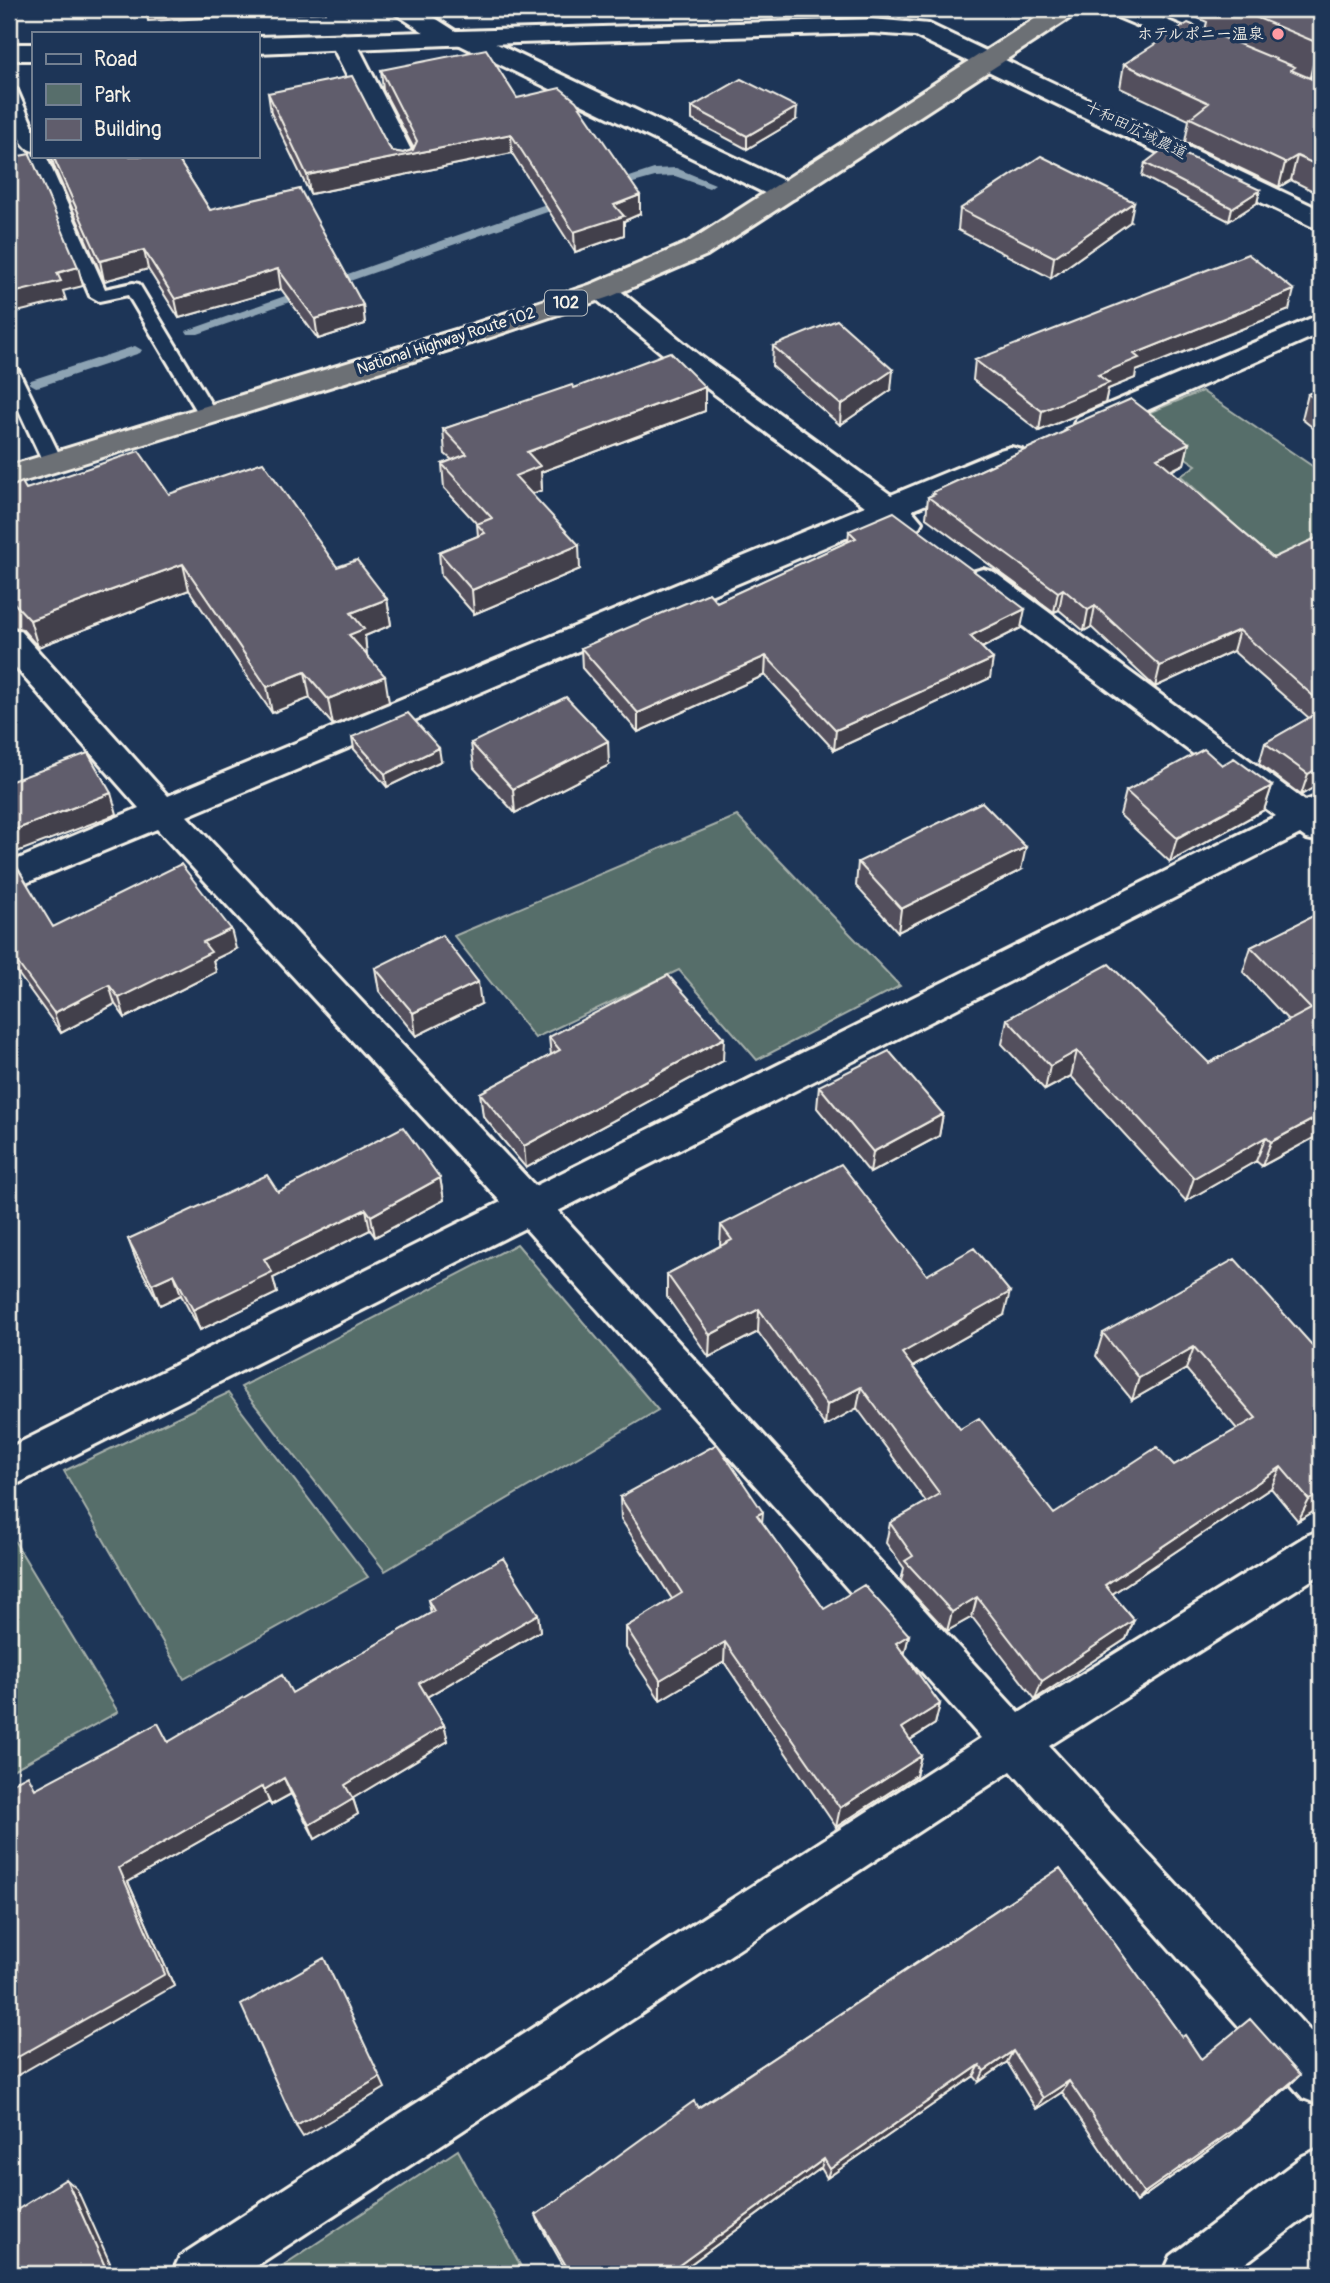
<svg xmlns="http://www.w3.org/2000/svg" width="1330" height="2283" font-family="Pangolin,'Klee One',sans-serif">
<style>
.green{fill:#576e6b;stroke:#a6b0aa;stroke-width:2}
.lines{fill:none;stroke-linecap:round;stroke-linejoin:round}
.stream{fill:#8da3b3;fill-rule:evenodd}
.service-casing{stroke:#f4f1e8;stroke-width:6}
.minor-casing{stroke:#f4f1e8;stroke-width:6}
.tertiary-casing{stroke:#f4f1e8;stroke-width:6}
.trunk-casing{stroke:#f4f1e8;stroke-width:6}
.service{fill:#1d3557;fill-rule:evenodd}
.minor{fill:#1d3557;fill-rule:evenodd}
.tertiary{fill:#1d3557;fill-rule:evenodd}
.trunk{fill:#6c6f75;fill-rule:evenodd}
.wall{fill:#53505d;stroke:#f4f1e8;stroke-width:2}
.shaded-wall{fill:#43414c;stroke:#f4f1e8;stroke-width:2}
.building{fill:#605d6c;stroke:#f4f1e8;stroke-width:2}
.poi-dot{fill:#ff9aa2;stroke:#1d3557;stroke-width:2.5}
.labels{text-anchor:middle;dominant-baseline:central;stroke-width:7;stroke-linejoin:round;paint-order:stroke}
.far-poi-label{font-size:16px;font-weight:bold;fill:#f4f1e8;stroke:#1d3557;text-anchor:end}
.far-street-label{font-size:16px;fill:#f4f1e8;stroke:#1d3557}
.shield{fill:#1d3557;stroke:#b4b9bc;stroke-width:2}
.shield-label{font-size:16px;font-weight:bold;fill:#f4f1e8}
</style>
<rect width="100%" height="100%" fill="#1d3557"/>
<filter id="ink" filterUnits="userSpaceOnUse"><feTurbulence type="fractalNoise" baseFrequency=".0143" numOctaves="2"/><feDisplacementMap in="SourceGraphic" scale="14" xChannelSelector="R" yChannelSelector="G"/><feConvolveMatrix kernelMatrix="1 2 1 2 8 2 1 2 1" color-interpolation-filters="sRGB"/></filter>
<g filter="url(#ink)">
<path class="green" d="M1202 391 1321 472V560L1274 561 1181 476 1196 465 1159 440 1035 459Z
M737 816 900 986 757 1060 679 970 535 1038 454 936Z
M517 1244 658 1410 385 1571 241 1387Z
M228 1393 368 1577 184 1679 64 1471Z
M9 1532 118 1712 9 1772Z
M458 2150 525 2274H270Z"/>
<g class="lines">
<path class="stream" d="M676 168 715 184 709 188 675 176 655 177 608 190 602 186 654 169Z
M569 196 575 200 573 203 198 334H188L186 331Z
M135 346 142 350 140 353 41 386 36 387 29 383 31 380Z"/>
<defs>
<path id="service" d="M9 85 17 90 33 127V151C15 147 8 101 9 85Z
M32 152 33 156H46L105 289 133 283 139 284 217 414 215 418H201L128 295 99 301 90 296 30 156Z
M9 364 18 370 63 462 60 466H46L43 462 9 389Z"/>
<path id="minor" d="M393 9H421L457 32 474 33 795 186 798 192 795 198 785 200 775 198 456 43 439 42 396 14Z
M1107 9H1140L1321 85V102L1110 14Z
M343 34 352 37 356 42 417 162 413 168 404 170 395 168 391 162 330 42 334 37Z
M602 282 612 284 700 356 891 495 1000 450 1011 447 1022 450 1026 457 1022 464 912 510 922 522 918 529C904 533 897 530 886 521L187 816 535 1186 1276 816 972 588 967 580 972 572 983 569 994 572 1305 801 1321 795V842L1307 839 1300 834 558 1211 1019 1713 1306 1536 1321 1530V1574L1049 1746 1321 2043V2105L1303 2098 1011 1771 244 2274H172L180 2256 981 1738 525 1228 9 1488V1448L501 1202 157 829 9 890V863L139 808 9 660V628L20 631 168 796 865 506 680 368 592 296 588 290 592 284Z
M1321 314V333L1100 431 1089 433 1078 431 1074 424 1078 417Z
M1321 2148V2206L1231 2274H1163L1171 2256 1303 2156Z"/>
<path id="tertiary" d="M872 19 929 24 1321 210V228L1311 226 915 36 872 33 448 45 257 53V37Z
M9 44H33V60H9Z"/>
<path id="trunk" d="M1050 9H1079L1076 14 707 255 612 296 488 338 9 486V466L468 326 592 284 687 243Z"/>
</defs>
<use href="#service" class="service-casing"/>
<use href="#minor" class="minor-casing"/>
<use href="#tertiary" class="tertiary-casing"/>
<use href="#trunk" class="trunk-casing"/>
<use href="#service" class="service"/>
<use href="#minor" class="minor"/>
<use href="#tertiary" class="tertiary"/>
<use href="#trunk" class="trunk"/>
</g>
<path class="wall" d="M9 9H19L18 16 9 17Z
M146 9H326V12L148 21Z
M1190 9H1321V70L1310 77 1321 83V195L1291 180 1279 187 1185 142 1189 120 1120 88 1124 64 1205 30 1207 22 1189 14Z
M381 70 517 98 640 214 624 221V235L575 252 512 153 310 194 271 113 268 93 387 144 392 151 403 153 414 149 383 90Z
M692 107 796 120 747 149 692 120Z
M51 156H176L210 210 363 305 365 324 318 339 281 289 179 318 148 269 104 281 55 169Z
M1145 163 1260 190 1257 203 1229 221 1142 176Z
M960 209 1130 222 1051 278 958 230Z
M1289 310 1136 371 1135 378 1108 389 1105 403 1039 431 973 380 975 360Z
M773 346 891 390 840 425 772 366Z
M705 387V411L541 472 542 490 532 494 580 569 474 614 441 576 439 552 478 536 477 524 444 488 442 464 452 460 445 454 443 429 574 388Z
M1321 388V434L1302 419 1308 394Z
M1065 428 1189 443 1184 464 1171 471 1273 558 1321 542V783L1301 795 1259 764 1265 743 1309 718 1233 651 1155 687 1091 627 1084 631 1059 610 1054 612 926 518 928 497 932 495 933 492 1064 432Z
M9 488 169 494 337 567 387 599 391 625 365 636 367 656 389 702 333 725 310 698 272 713 189 590 38 647 22 629 9 626Z
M849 531 1021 628 982 648 990 678 834 750 765 675 638 732 582 668 581 648 717 602 848 542Z
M352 737 441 761 387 787 354 749Z
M471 743 609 765 515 813 474 768Z
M1272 786 1264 810 1170 862 1120 815 1126 791Z
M858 862 1021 870 898 932 856 886Z
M9 869 53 927 236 949 213 960 216 972 125 1018 115 1004 61 1033 9 961Z
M1321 912V1134L1262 1166 1256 1161 1186 1201 1071 1076 1045 1090 1002 1044 1007 1019 1209 1063 1289 1021 1243 972 1251 947Z
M375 968 481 1004 416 1036 379 991Z
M549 1037 723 1061 526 1168 483 1116 480 1093 551 1055Z
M819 1086 943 1114 939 1136 870 1173 817 1108Z
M440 1178 444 1200 375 1237 370 1230 273 1278 277 1293 200 1330 181 1295 160 1305 136 1260 128 1239 278 1192Z
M721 1225 927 1275 1004 1315 913 1367 960 1429 1054 1514 1174 1465 1237 1429 1186 1369 1132 1400 1096 1356 1103 1333 1321 1355V1507L1298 1521 1271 1488 1112 1594 1134 1620 1126 1639 1035 1699 972 1617 947 1631 901 1581 904 1568 886 1543 890 1523 926 1502 857 1408 825 1426 758 1332 709 1357 667 1297V1274L720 1246Z
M620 1497 762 1523 824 1609 909 1635 904 1655 940 1704 935 1724 910 1740 921 1756 916 1775 836 1827 724 1662 660 1700 626 1648V1627L672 1599 621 1519Z
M428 1600 538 1614 540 1631 427 1697 444 1725 448 1741 353 1798 358 1814 315 1839 291 1794 271 1805 269 1802 128 1882 174 1986 37 1788 168 1742 292 1693 431 1613Z
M1060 1868 1182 2037 1201 2059 1289 2086 1229 2136 1136 2202 1062 2092 1036 2109 1007 2062 979 2082 974 2076 827 2178 821 2168 677 2274H568L539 2223 536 2215Z"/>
<path class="shaded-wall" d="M1321 41V70L1310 77 1318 43Z
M797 107 796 120 747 149V136Z
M511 134 512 153 310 194 307 175Z
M1297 156 1291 180 1279 187 1285 163Z
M1260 190 1257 203 1229 221 1232 208Z
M640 195V214L624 221V235L575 252 574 232 614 205Z
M1134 202 1130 222 1051 278 1054 257Z
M144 250 148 269 104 281 100 261Z
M78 267 83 286 63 291 66 300 9 314V294L57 273Z
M278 269 281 289 179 318 175 299Z
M1294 290 1289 310 1136 371 1135 378 1108 389 1105 403 1039 431 1042 411 1098 375 1134 354Z
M363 305 365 324 318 339 315 319Z
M893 370 891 390 840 425 841 405Z
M705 387V411L541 472 542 490 517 500 515 476 527 452Z
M1189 443 1184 464 1153 479 1157 458Z
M579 545 580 569 474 614 472 590Z
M183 564 189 590 38 647 30 620Z
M1063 589 1059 610 1054 612 1058 592Z
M387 599 391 625 365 636 367 656 349 635 351 613Z
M1095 606 1091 627 1084 631 1088 610Z
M1025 609 1021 628 967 655 970 636Z
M1239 630 1233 651 1155 687 1160 666Z
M766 656 765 675 638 732V713Z
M993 659 990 678 834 750 836 730Z
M305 672 310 698 272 713 267 687Z
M385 676 389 702 333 725 328 699Z
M608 741 609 765 515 813 513 789Z
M439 748 441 761 387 787 385 774Z
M1321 766V783L1301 795 1308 774Z
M1272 786 1264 810 1170 862 1177 838Z
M111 793 117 814 9 855V832Z
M1026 847 1021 870 898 932 901 909Z
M231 929 236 949 213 960 216 972 125 1018 119 998 203 942Z
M478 982 481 1004 416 1036 413 1013Z
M109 985 115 1004 61 1033 54 1013Z
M724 1038 723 1061 526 1168 524 1146Z
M1077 1051 1071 1076 1045 1090 1050 1066Z
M943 1114 939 1136 870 1173 873 1152Z
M1321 1115V1134L1262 1166 1271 1142Z
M1266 1137 1256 1161 1186 1201 1194 1178Z
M440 1178 444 1200 375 1237 371 1216Z
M366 1209 370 1230 273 1278 277 1293 200 1330 193 1310 264 1259Z
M174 1274 181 1295 160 1305 152 1284Z
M1010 1292 1004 1315 898 1375 902 1353Z
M759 1309 758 1332 709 1357 710 1335Z
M1194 1347 1186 1369 1132 1400 1139 1378Z
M861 1387 857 1408 825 1426 827 1405Z
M1281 1467 1271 1488 1097 1604 1105 1585Z
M1321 1493V1507L1298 1521 1309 1500Z
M763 1512 761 1534 757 1515Z
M977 1597 972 1617 947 1631 952 1612Z
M538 1614 540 1631 423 1699 419 1683Z
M1134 1620 1126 1639 1035 1699 1042 1681Z
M909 1635 904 1656 896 1643Z
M725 1642 724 1662 660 1700V1680Z
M940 1704 935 1724 897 1748 902 1728Z
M444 1725 448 1741 350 1800 345 1785Z
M921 1756 916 1775 836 1827 840 1808Z
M284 1778 291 1794 271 1805 264 1790Z
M263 1786 269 1802 128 1882 174 1986 9 2080V2062L119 1868Z
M353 1799 358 1814 315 1839 309 1825Z
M1013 2051 1007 2062 979 2082 984 2071Z
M980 2065 974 2076 827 2178 830 2169Z
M1300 2075 1289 2086 1229 2136 1136 2202 1144 2193Z
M380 2077 385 2088 303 2137 296 2126Z
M1069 2081 1062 2092 1036 2109 1043 2098Z
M824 2159 821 2168 677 2274H667Z
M66 2179 77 2189 115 2274H107Z"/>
<path class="building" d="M1236 9H1321V41L1318 43Z
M1188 23 1295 67 1291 70 1321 83V167L1297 156 1285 163 1190 118 1209 103 1124 64Z
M486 49 517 98 560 88 576 101 640 195 614 205 624 216 574 232 511 134 307 175 268 93 352 76 387 144 392 151 403 153 413 150 417 141 381 70Z
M741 79 797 107 747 136 692 107Z
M1167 146 1260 190 1232 208 1145 163Z
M30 154 78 267 57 273 61 281 9 294V158Z
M53 156H176L210 210 300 189 363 305 315 319 278 269 175 299 144 250 100 261Z
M1041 156 1134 202 1054 257 960 209Z
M1248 254 1294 290 1134 354 1139 358 1098 375 1109 383 1042 411 975 360Z
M837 320 893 370 841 405 773 346Z
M670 352 705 387 527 452 540 466 515 476 579 545 472 590 439 552 485 533 477 524 492 518 442 464 467 454 443 429 572 385 574 388Z
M1321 388V404L1308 394Z
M1131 399 1189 443 1157 458 1273 558 1316 538 1321 542V703L1239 630 1160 666 1095 606 1088 610 1063 589 1058 592 928 497 935 494 933 492 1068 430 1065 428Z
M139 451 169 494 263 462 337 567 357 560 387 599 351 613 364 629 349 635 385 676 328 699 305 672 267 687 183 564 30 620 14 603 9 602V488L22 482 26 489Z
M894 512 1025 609 970 636 993 659 836 730 766 656 638 713 581 648 709 593 717 602 856 538 849 531Z
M566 697 608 741 513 789 471 743Z
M1321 711V766L1308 774 1265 743Z
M408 713 439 748 385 774 352 737Z
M1204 749 1222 765 1234 758 1272 786 1177 838 1126 791Z
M88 753 111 793 9 832V782Z
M982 802 1026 847 901 909 858 862Z
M181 864 231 929 203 942 211 952 119 998 109 985 54 1013 9 951V869L17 867 53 927Z
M1321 912V1115L1271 1142 1266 1137 1194 1178 1077 1051 1050 1066 1007 1019 1109 964 1209 1063 1311 1009 1251 947Z
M442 935 478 982 413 1013 375 968Z
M668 975 724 1038 524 1146 480 1093 560 1050 549 1037Z
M889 1051 943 1114 873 1152 819 1086Z
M403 1127 440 1178 371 1216 366 1209 264 1259 272 1272 193 1310 174 1274 152 1284 128 1239 267 1175 278 1192Z
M841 1164 927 1275 974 1248 1010 1292 902 1353 960 1429 979 1418 1054 1514 1157 1447 1174 1465 1256 1418 1194 1347 1139 1378 1103 1333 1235 1259 1321 1355V1493L1309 1500 1281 1467 1105 1585 1134 1620 1042 1681 977 1597 952 1612 905 1561 913 1556 890 1523 940 1494 861 1387 827 1405 759 1309 710 1335 667 1274 732 1240 721 1225Z
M717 1444 763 1512 757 1515 824 1609 864 1585 909 1635 896 1643 940 1704 902 1728 921 1756 840 1808 725 1642 660 1680 626 1627 682 1593 620 1497Z
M503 1558 538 1614 419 1683 444 1725 345 1785 353 1799 309 1825 284 1778 264 1790 263 1786 119 1868 165 1974 9 2062V1785L28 1775 35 1789 158 1723 168 1742 282 1675 292 1693 434 1611 428 1600Z
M1060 1868 1182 2037 1185 2035 1201 2059 1250 2019 1300 2075 1239 2126 1144 2193 1069 2081 1043 2098 1013 2051 984 2071 980 2065 830 2169 824 2159 667 2274H571L536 2215 694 2101 698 2108Z
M324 1958 380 2077 296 2126 241 2005Z
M66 2179 108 2273 9 2274V2215Z"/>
</g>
<circle class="poi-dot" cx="1278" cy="34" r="7"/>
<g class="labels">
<g class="far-poi-label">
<text x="1264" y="34">ホテルポニー温泉</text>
</g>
<g class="far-street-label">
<text transform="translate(1136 130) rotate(26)">十和田広域農道</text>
<text transform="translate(446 341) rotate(-18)">National Highway Route 102</text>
</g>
<rect class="shield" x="545" y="290.5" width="42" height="25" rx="5"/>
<g class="shield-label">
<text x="566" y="303">102</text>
</g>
</g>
<rect width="1330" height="2283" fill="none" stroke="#1d3557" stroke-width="35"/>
<rect x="18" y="18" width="1295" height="2248" fill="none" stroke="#f4f1e8" stroke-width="2.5" filter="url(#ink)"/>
<rect x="32" y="32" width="228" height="126" fill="#1d3557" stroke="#738091" stroke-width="2"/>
<rect x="46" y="54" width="35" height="10" fill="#1d3557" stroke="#738091" stroke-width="2"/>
<text x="94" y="66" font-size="21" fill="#f4f1e8">Road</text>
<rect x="46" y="84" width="35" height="21" fill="#576e6b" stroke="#738091" stroke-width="2"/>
<text x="94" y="102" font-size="21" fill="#f4f1e8">Park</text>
<rect x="46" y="119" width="35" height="21" fill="#605d6c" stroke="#738091" stroke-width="2"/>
<text x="94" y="136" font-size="21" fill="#f4f1e8">Building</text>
</svg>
